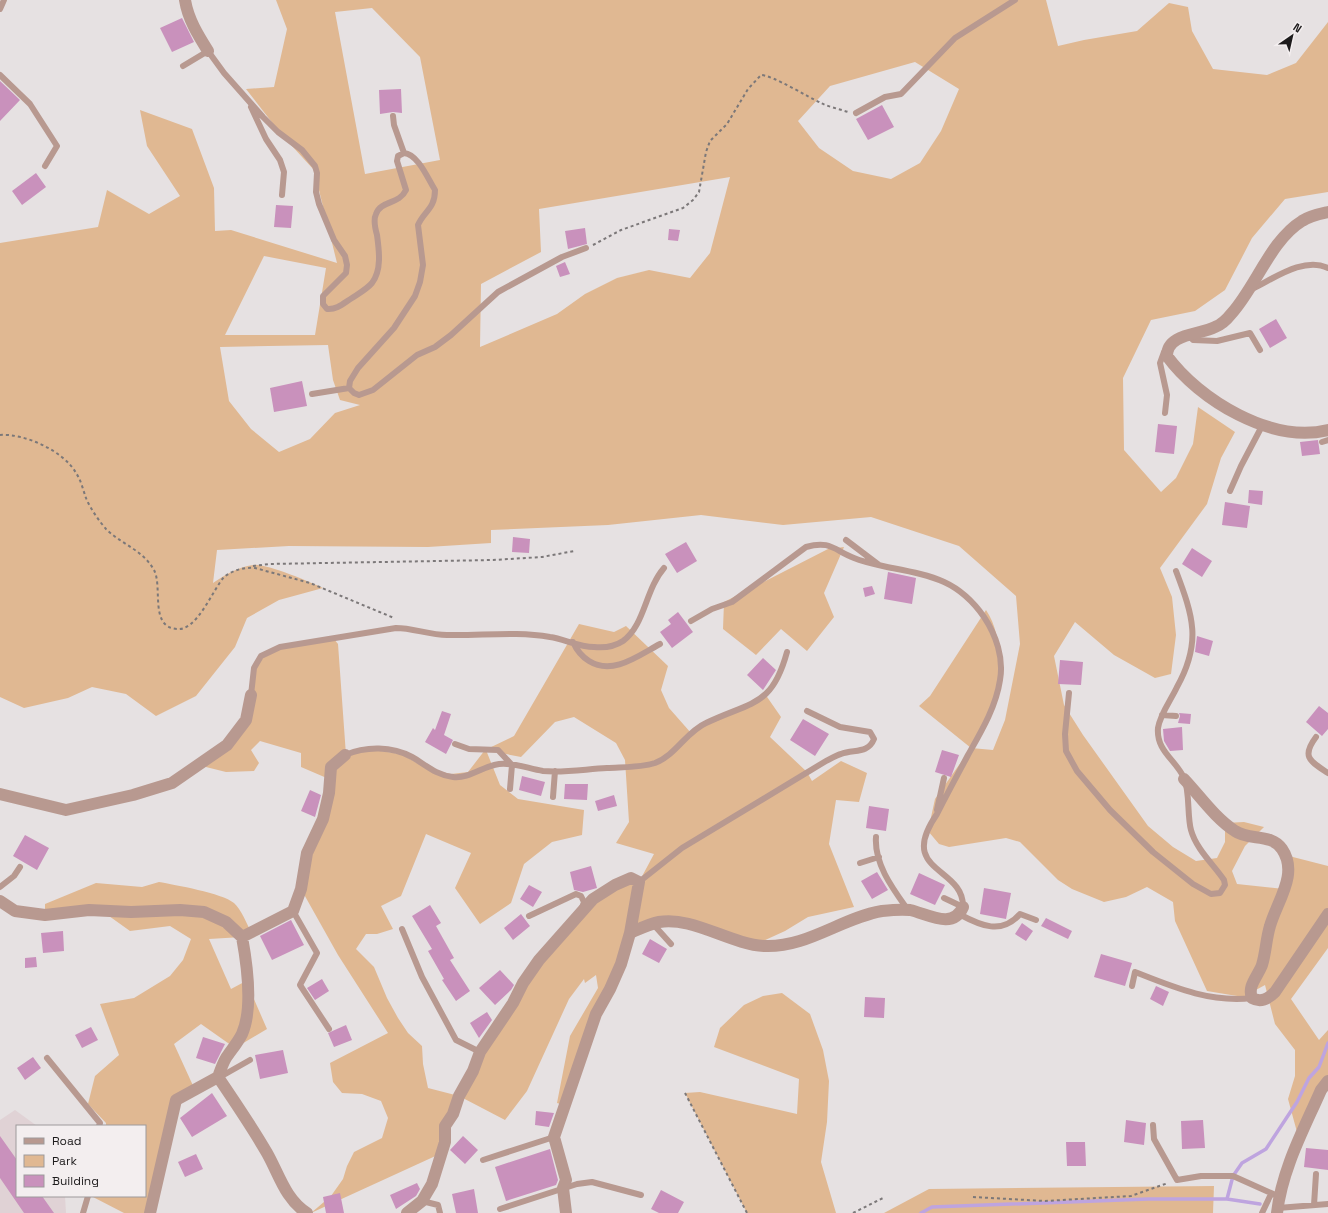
<svg xmlns="http://www.w3.org/2000/svg" width="1328" height="1213" font-family="'Space Grotesk',sans-serif">
<style>
.built{fill:#e0d2d5}
.green{fill:#e0b892;fill-rule:evenodd}
.lines{fill:none;stroke-linecap:round;stroke-linejoin:round}
.stream{stroke:#bea4df;stroke-width:3.5}
.building{fill:#c991bc}
.path{stroke:#7c7879;stroke-width:2;stroke-dasharray:3 3;stroke-linecap:butt}
.service{stroke:#b89990;stroke-width:6}
.minor{stroke:#b89990;stroke-width:12}
</style>
<rect width="100%" height="100%" fill="#e6e1e2"/>
<path class="built" d="M15 1110 37 1126H17V1196H65L66 1213H0V1120Z"/>
<path class="green" d="M276 0H1046L1058 46 1084 40 1137 31 1169 3 1188 7 1192 31 1213 69 1267 75 1296 63 1328 22V192L1285 199 1252 238 1225 290 1195 311 1151 320 1123 378 1124 450 1161 492 1176 478 1193 444 1198 407 1235 432 1221 458 1207 504 1160 568 1172 597 1176 635 1171 674 1155 678 1114 655 1075 622 1054 656 1064 705 1083 735 1148 826 1173 847 1196 861 1217 858 1225 842V823L1244 822 1264 827 1245 846 1232 871 1237 884 1284 889 1289 856 1328 866V948L1291 999 1319 1040 1328 1030V1079L1297 1132 1288 1099 1295 1076V1050L1275 1024 1265 985 1243 997 1207 991 1175 921 1173 902 1147 887 1126 897 1104 902 1072 889 1058 880 1020 842 1006 838 949 847 939 844 928 831 935 799 971 748 919 706 930 696 986 610C1003 635 1002 675 993 703 988 719 978 734 971 748L993 750 1005 720 1020 644 1016 596 959 546 871 517 783 525 701 515 608 525 491 530V543L428 547 289 546 217 550 213 583C225 575 238 567 253 565 265 563 310 582 323 588L279 600 247 618 235 647 196 696 156 716 126 694 92 687 68 698 24 708 0 697V243L98 227 107 190 149 214 180 196 147 146 140 110 192 129 214 188 215 231 231 230 337 263 314 170 281 134 246 89 274 87 287 29ZM372 8 420 57 440 160 365 174 335 12ZM915 62 959 89 941 131 920 163 891 179 853 171 819 148 798 121 830 86ZM730 177 710 253 690 278 649 270 617 278 585 294 557 314 480 347 481 284 541 252 539 209ZM264 256 326 268 315 335H225ZM328 345 333 380 340 400 360 405 335 413 310 439 279 452 251 429 229 401 220 347Z
M844 547 824 593 834 617 807 651 781 629 756 655 723 629 724 602 828 549Z
M579 624 614 632 626 626 668 666 661 690 669 708 691 733 765 694 781 717 770 737 807 772 812 781 841 761 867 773 859 802 836 800 829 844 854 907 808 917 785 931 759 943 684 921 630 933 566 1106 557 1103 570 1036 598 988 596 975 585 983 584 979 569 999 527 1091 505 1120 459 1096 442 1153 311 1213 331 1196 343 1179 347 1166 354 1152 382 1138 388 1118 381 1101 362 1094 342 1093 333 1082 330 1063 388 1033 338 955 301 889 329 779 301 767V753L260 741 251 750 259 763 254 771 226 772 198 765 246 720 254 668 261 656 280 647 334 639 338 644 346 755 374 750 401 754 426 768 451 774 468 772 485 750 514 736ZM574 717 616 743 625 760 629 822 616 843 654 854 639 882 615 885 539 960 459 1096 428 1088 423 1064 422 1046 408 1033 398 1018 387 998 374 967 356 949 366 934H377L393 929 381 906 401 896 426 834 471 853 455 888 480 924 511 903 524 864 552 842 582 835 584 810 518 799 500 785 486 750 521 757 555 722Z
M159 882C175 885 222 893 234 903 241 909 247 924 251 932L242 937 209 939 231 989 246 981 267 1029 235 1048 201 1024 174 1044 195 1090 176 1101 150 1213H124L93 1197 94 1196H145V1126H106V1123L88 1104 95 1076 119 1055 100 1004 134 998 170 976 183 960 191 939 170 926 130 931 102 911 45 915V904L96 883 142 887Z
M782 993 810 1014 823 1050 829 1081 827 1122 821 1162 836 1213H747L685 1093 700 1092 797 1114 799 1079 714 1047 720 1028 744 1005 763 996Z
M1214 1186 1213 1213H884L929 1189Z"/>
<g class="lines">
<path class="stream" d="M1227 1199 1233 1176 1242 1163 1266 1149 1297 1102 1309 1078 1319 1067 1328 1043
M921 1213 932 1207 1148 1199H1227L1260 1204"/>
</g>
<path class="building" d="M182 18 194 42 172 52 160 28Z
M0 81 20 100 0 121Z
M401 89 402 113 393 112 380 114 379 90Z
M882 105 894 127 868 140 856 119Z
M36 173 46 187 22 205 12 191Z
M276 205 293 206 291 228 274 227Z
M585 228 587 244 568 249 565 231Z
M669 229 680 230 678 241 668 240Z
M565 262 570 274 560 277 556 266Z
M1276 319 1287 338 1270 348 1259 329Z
M302 381 307 406 274 412 270 388Z
M1158 424 1177 426 1174 454 1155 452Z
M1318 440 1320 454 1302 456 1300 442Z
M1249 490 1263 491 1262 505 1248 503Z
M1225 502 1250 506 1247 528 1222 525Z
M513 537 530 539 529 553 512 552Z
M686 542 697 561 677 573 665 554Z
M1192 548 1212 561 1202 577 1182 564Z
M888 572 916 578 912 604 884 599Z
M872 586 875 594 865 597 863 588Z
M678 612 693 632 672 648 660 632 671 624 668 620Z
M1197 636 1213 641 1209 656 1195 652Z
M763 658 776 670 763 690 747 675Z
M1060 660 1083 662 1081 685 1058 684Z
M1319 706 1328 713V729L1322 736 1306 722Z
M442 711 451 714 444 735 453 740 446 754 425 742 433 728 435 730Z
M1179 713 1191 714 1190 724 1178 723 1180 716Z
M803 719 829 734 815 756 790 740Z
M1182 727 1183 750 1170 751 1164 741 1163 729Z
M942 750 959 755 951 777 935 772Z
M522 776 545 782 541 796 519 790Z
M565 784H588L587 800 564 799Z
M310 790 321 795 315 817 301 811Z
M614 795 617 806 598 811 595 801Z
M869 806 889 809 886 831 866 828Z
M25 835 49 848 37 870 13 856Z
M591 866 597 888 583 892 574 890 570 872Z
M877 872 888 890 872 899 861 881Z
M919 873 945 885 935 905 910 894Z
M529 885 542 892 533 907 520 899Z
M984 888 1011 893 1006 919 980 914Z
M430 905 441 923 436 926 454 958 450 960 470 991 456 1001 442 980 444 979 428 951 432 949 412 916Z
M521 914 530 926 513 940 504 928Z
M1046 918 1072 931 1068 939 1041 926Z
M291 920 304 945 272 960 260 936Z
M1022 923 1033 931 1026 941 1015 934Z
M63 931 64 951 43 953 41 933Z
M650 939 667 949 659 963 642 954Z
M1101 954 1132 963 1125 986 1094 977Z
M36 957 37 967 25 968V958Z
M500 970 514 985 511 990 495 1005 479 988Z
M322 979 329 991 315 1000 307 988Z
M1156 986 1169 992 1163 1006 1150 999Z
M865 997 885 998 884 1018 864 1017Z
M487 1012 492 1020 479 1038 470 1023Z
M346 1025 352 1040 334 1047 328 1033Z
M91 1027 98 1040 82 1048 75 1035Z
M203 1037 225 1044 215 1064 196 1058Z
M283 1050 288 1073 260 1079 255 1055Z
M33 1057 41 1068 25 1080 17 1068Z
M212 1093 227 1116 192 1137 180 1118Z
M536 1111 554 1113 549 1127 535 1125Z
M1126 1120 1146 1123 1144 1145 1124 1142Z
M1203 1120 1205 1148 1182 1149 1181 1121Z
M0 1136 17 1160V1196H42L54 1213H24L0 1178Z
M463 1136 478 1150 465 1164 450 1150Z
M1066 1142H1085L1086 1166H1067Z
M1306 1148 1328 1150V1170L1304 1167Z
M550 1149 558 1180 556 1185 506 1201 495 1167Z
M196 1154 203 1169 185 1177 178 1162Z
M417 1183 420 1189 416 1196 396 1209 390 1195Z
M474 1189 478 1213H456L452 1194Z
M661 1190 684 1202 678 1213H659L651 1209Z
M340 1193 344 1213H326L323 1197Z"/>
<g class="lines">
<path class="path" d="M593 245 621 230 683 208 693 200 699 192 706 152 710 141 727 124 748 89 761 75C772 75 808 97 821 103 829 107 839 109 848 112
M0 435C24 433 64 451 76 473 81 480 83 490 86 498 90 508 99 521 106 529 121 544 143 550 154 570 163 587 149 627 177 629 197 631 212 591 224 577 233 570 244 567 255 568L310 583 394 618
M253 566 269 564 493 560 542 557 574 551
M685 1093 747 1213
M973 1197 1045 1201 1131 1196 1168 1183
M853 1213 883 1198"/>
<path class="service" d="M0 9 4 0
M183 66 208 51 224 73 263 117 278 132 302 150 315 166 317 173 316 192 319 204 334 240 345 256 347 265 346 273 323 296V304L327 309C337 310 344 303 352 298 358 294 367 289 372 283 382 270 379 250 377 235 375 228 373 220 376 214 381 200 399 205 406 190L397 161 398 156 404 153C418 154 428 179 435 190 435 209 424 211 418 225L423 265 420 282 415 296 394 328 358 368 350 381 349 388 354 393 359 395 373 390 417 355 435 347 451 335 498 292 562 257 586 248
M0 75 30 104 57 146 45 166
M251 107 266 139 280 160 284 172 282 195
M856 113 885 97 901 94 955 38 1015 0
M393 116 394 125 404 153
M1252 289C1273 279 1304 256 1328 268
M1188 335 1193 340 1217 341 1250 333 1260 350
M1164 352 1160 363 1167 395 1165 413
M312 394 349 388
M1322 442 1328 440
M1230 491 1241 466 1262 426
M846 540 879 565
M691 621 712 609 732 602 806 547C830 540 834 550 854 558 866 563 879 565 892 568 933 576 959 581 984 617 996 635 1004 658 1000 680 996 707 981 732 968 755 958 774 947 794 937 814 896 873 964 866 963 907L944 898
M573 642C577 651 581 656 589 661 613 676 639 655 660 644
M1069 693 1065 734 1066 751 1077 771 1110 810 1153 852 1193 884 1211 894 1220 893 1225 885 1224 880C1214 865 1196 849 1191 830 1187 816 1190 791 1184 778 1176 760 1156 751 1158 728 1160 714 1171 700 1177 687 1202 642 1193 616 1176 571
M251 695 254 668 261 656 280 647 396 628C413 628 429 635 447 635 480 636 516 631 550 637 564 639 579 647 594 647 604 648 614 647 623 641 645 625 645 590 664 568
M1162 715 1176 716
M1316 737C1301 757 1310 761 1328 773
M455 744 469 749 498 750 512 765 510 789
M345 755C366 746 392 746 412 757 426 765 436 775 453 777 469 779 483 766 499 764 514 762 529 769 543 771 564 773 586 769 607 768 622 767 640 768 655 763 676 755 686 732 706 723 752 701 772 707 787 652
M553 797 555 771
M937 810 944 778
M876 837C874 864 893 889 908 910
M860 863 879 857
M639 882 682 848 826 761C831 759 836 755 841 754 854 749 868 754 874 739L870 732 840 727 807 711
M0 887 14 876 20 867
M293 911 317 953 300 985 329 1029
M959 914C981 926 1002 935 1020 914L1036 920
M529 916 576 894 581 896 584 902 582 908
M653 924 671 944
M402 929 422 977 456 1040 480 1052
M1132 986 1135 972C1173 987 1210 1003 1252 998
M47 1058 100 1123 99 1126
M220 1077 250 1060
M1153 1125 1154 1139 1177 1180 1201 1176H1233L1280 1197
M483 1160 554 1137
M422 1201 438 1205 440 1213
M1314 1205 1316 1174
M1278 1208 1328 1204
M500 1209 577 1184 592 1182 641 1195
M83 1213 88 1196
M1262 1213 1271 1194"/>
<path class="minor" d="M185 0C188 19 198 35 208 51
M1328 212C1319 214 1309 216 1302 221 1271 240 1256 286 1232 313 1228 318 1221 325 1215 327 1200 335 1167 333 1167 356 1199 400 1272 444 1328 430
M1184 779C1200 796 1215 818 1235 831 1249 841 1271 833 1282 849 1299 874 1277 901 1270 926 1266 939 1266 952 1262 965 1258 976 1247 986 1252 998 1261 1003 1268 999 1275 992L1328 914
M0 794 66 810 133 795 172 783 227 745 246 720 251 695
M0 901 15 911 45 915 89 910 131 912 180 910 204 912 226 922 242 937 293 911 301 889 307 853 323 819 329 793 331 767 345 755
M630 933C639 929 649 924 659 922 692 916 730 944 764 946 807 948 841 918 882 911 891 910 901 909 910 910 928 914 953 930 963 907
M218 1077C221 1070 223 1061 228 1055 233 1048 238 1042 242 1034 253 1009 247 964 242 937
M150 1213 176 1100 218 1077C235 1102 252 1127 267 1153 279 1174 285 1199 307 1213
M407 1213 422 1201 432 1184 445 1142V1126L453 1114 459 1096 473 1071 480 1052 513 1003 523 983 539 960 593 899 615 885 631 878 639 882 630 933 621 964 610 989 596 1014 554 1137 566 1180 563 1188 566 1213
M1277 1213C1282 1169 1304 1129 1321 1090L1328 1081"/>
</g>
<rect x="16" y="1125" width="130" height="72" fill="#f3eeef" stroke="#9d9a9b"/>
<rect x="24" y="1138" width="20" height="6" fill="#b89990" stroke="#9d9a9b"/>
<text x="52" y="1145" font-size="12" fill="#1d1b1c">Road</text>
<rect x="24" y="1155" width="20" height="12" fill="#e0b892" stroke="#9d9a9b"/>
<text x="52" y="1165" font-size="12" fill="#1d1b1c">Park</text>
<rect x="24" y="1175" width="20" height="12" fill="#c991bc" stroke="#9d9a9b"/>
<text x="52" y="1185" font-size="12" fill="#1d1b1c">Building</text>
<g transform="translate(1292 36) rotate(34)" stroke="#f3eeef" stroke-width="3" paint-order="stroke">
<path d="M0-3L7 15L0 10L-7 15Z" fill="#1d1b1c"/>
<text y="-6" font-size="11" font-weight="bold" text-anchor="middle" fill="#1d1b1c">N</text>
</g>
</svg>
